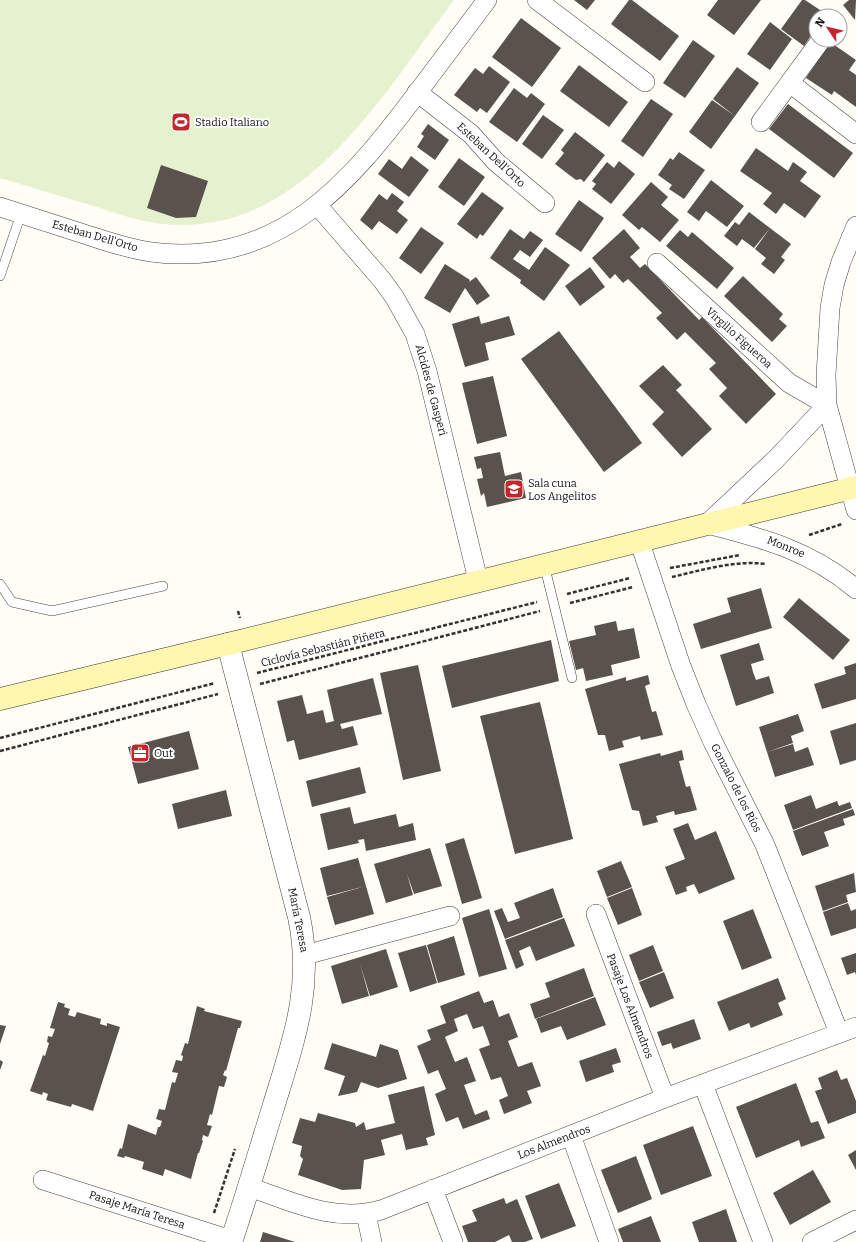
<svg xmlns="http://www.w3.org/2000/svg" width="856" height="1242" font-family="Bitter,serif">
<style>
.pitch{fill:#e6f2cf}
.building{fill:#5a524d}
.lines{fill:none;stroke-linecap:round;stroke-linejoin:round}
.service-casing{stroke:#444;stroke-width:10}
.minor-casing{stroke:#444;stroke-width:20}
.tertiary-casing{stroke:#444;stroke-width:23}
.secondary-casing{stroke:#333;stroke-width:23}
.path{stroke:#333;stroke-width:2.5;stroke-dasharray:4 2;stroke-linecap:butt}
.service{stroke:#fff;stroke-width:9}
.minor{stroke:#fff;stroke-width:19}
.tertiary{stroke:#fff;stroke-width:22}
.secondary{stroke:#fff6b0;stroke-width:22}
.labels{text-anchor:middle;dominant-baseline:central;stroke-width:4;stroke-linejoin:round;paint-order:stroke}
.poi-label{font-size:11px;fill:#111;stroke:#fff;text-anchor:start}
.street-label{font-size:11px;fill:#111;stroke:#fff}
</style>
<rect width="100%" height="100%" fill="#fffdf5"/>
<path class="pitch" d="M0 0H454C383 94 301 239 163 224 137 221 112 212 87 204 58 195 29 187 0 178Z"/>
<path class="building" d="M574 0H595L587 10Z
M629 0H632L679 36 660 61 611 24Z
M718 0H761L734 35 707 15Z
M802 0H805L826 14 816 16V28L804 46 781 29Z
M849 0H856L855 20 843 5Z
M521 18 561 48 532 87 492 57Z
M770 22 792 39 770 70 747 54Z
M693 40 715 56 685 98 663 83Z
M830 42 856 60 849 70 856 75V107L834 91 832 95 806 78Z
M579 65 628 102 609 127 560 91Z
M489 66 510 82 487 113 480 108 477 112 454 95 475 68 483 74Z
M737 67 759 83 735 116 713 99Z
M514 88 527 98 531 93 545 104 517 142 489 122Z
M651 99 673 114 643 157 621 141Z
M712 100 735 116 711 149 689 132Z
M788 104 853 153 834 178 769 129Z
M543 115 564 130 542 159 522 144Z
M428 124 449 140 435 160 417 147 424 136 421 134Z
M575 132 605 155 584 182 581 179 576 180 555 164 564 153 561 150Z
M756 148 788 171 793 162 807 172 800 181 821 196 805 218 784 203 776 214 763 204 772 193 740 171Z
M679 152 705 170 684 199 669 189 672 185 658 175 670 158 673 160Z
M411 156 429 170 409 197 378 174 389 159 402 169Z
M459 158 485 177 464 206 438 187Z
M619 161 635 174 611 204 592 189 596 184 592 181 607 162 614 168Z
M161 165 208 181 196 217 176 218 147 208Z
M711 180 744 206 727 227 706 211 699 221 687 212Z
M651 182 668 197 661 205 679 220 660 242 642 227 639 230 622 215Z
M482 192 504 208 483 236 480 234 477 239 457 224Z
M392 193 404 202 397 211 408 220 397 234 379 221 372 230 360 220 379 194 387 200Z
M579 200 604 218 581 252 555 234Z
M749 212 770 228 754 248 742 239 737 246 724 236 735 222 739 225Z
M421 227 444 243 421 274 399 258Z
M770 228 791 244 781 257 785 260 774 274 761 264 766 258 755 249Z
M510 229 524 239 530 231 543 240 530 257 520 250 513 259 529 270 545 247 570 265 544 301 520 283 521 280 490 258Z
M624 229 640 248 630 257 640 268 645 264 699 320 702 317 776 394 746 424 719 396 727 388 709 369 716 363 685 332 677 340 656 318 662 313 628 279 623 283 615 274 610 279 592 258Z
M680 230 688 237 692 232 734 268 717 289 666 246Z
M445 264 470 280 469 282 476 277 490 296 477 305 465 288 450 313 424 298Z
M590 267 605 287 580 306 565 286Z
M743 276 783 314 779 319 787 326 772 342 724 296Z
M479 316 481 324 509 316 515 335 485 343 489 360 465 367 452 324Z
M559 331 642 443 604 472 521 359Z
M663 365 682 385 676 390 712 429 682 457 652 424 664 412 639 386Z
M493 376 507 436 477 444 462 383Z
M500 452 505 476 521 472 526 498 487 507 484 493 481 496 477 479 483 478 481 468 477 469 474 457Z
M761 588 772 628 701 649 693 624 731 612 727 598Z
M799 598 850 640 833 660 783 617Z
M616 621 618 631 634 628 640 658 611 665 613 675 586 681 583 668 576 670 569 641 596 635 594 626Z
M551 640 559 681 452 708 442 666Z
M759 643 764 660 751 664 753 672 756 680 769 676 774 693 736 706 720 655Z
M856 663V699L822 709 814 684 846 674 844 667Z
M418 665 441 771 403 780 380 673Z
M648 675 650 684 645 686 652 712 656 711 663 735 641 740 640 736 622 741 624 747 609 751 605 735H598L585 689 626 677V681Z
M373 678 382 714 340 724 342 729 353 726 358 745 299 760 294 740 287 742 277 701 302 695 307 714 323 710 326 723 334 721 327 690Z
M540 702 573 839 515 854 480 716Z
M798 714 804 731 791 736 793 743 767 752 759 727Z
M856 723V760L840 765 830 731Z
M189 731 199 769 138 784 128 747Z
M793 744 795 752 808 747 814 765 775 777 767 752Z
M682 750 684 760 679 761 686 787 690 786 697 810 675 815 674 811 656 816 658 822 643 826 639 811 632 810 619 764 660 753 661 756Z
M360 767 366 793 312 807 306 781Z
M226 790 232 816 178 829 172 804Z
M811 795 816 809 837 801 839 806 850 802 852 808 793 830 784 805Z
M350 807 354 824 396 814 399 827 413 823 416 840 366 851 364 839 358 840 359 843 328 850 320 814Z
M853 809 855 815 843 819 845 825 824 832 829 846 802 856 793 831Z
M688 823 695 840 716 831 735 879 699 894 694 884 686 887 687 891 676 895 665 867 685 859 673 829Z
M464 838 482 898 462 904 445 844Z
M430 848 442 886 414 894 407 874 413 895 386 903 374 864Z
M358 858 366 886 327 896 320 868Z
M621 861 632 887 607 897 597 871Z
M854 873 856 892 846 895 848 902 823 911 815 886Z
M366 886 374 914 335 925 327 897Z
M553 888 563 917 505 939 494 911 502 908 508 922 520 918 514 903Z
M632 888 642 915 618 925 607 898Z
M848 903 851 911 856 909V928L831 936 823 912Z
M489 909 507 969 479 977 462 918Z
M753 909 772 958 742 970 723 921Z
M564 918 575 946 536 961 530 946 519 951 524 965 516 969 505 940Z
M454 936 465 975 438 983 427 945Z
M426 945 437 983 410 992 398 953Z
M653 945 663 971 639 981 629 955Z
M386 949 398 987 370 996 360 964 369 996 342 1004 331 966Z
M856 953V975L855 972 847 975 841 958Z
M584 968 594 996 535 1019 530 1004 550 997 545 983Z
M664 972 674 998 650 1008 639 982Z
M778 978 786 999 778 1003 783 1015 751 1028 749 1023 729 1031 717 1002Z
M479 991 484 1003 493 1000 499 1017 509 1013 518 1037 508 1041 518 1067 532 1062 541 1086 527 1091 532 1103 504 1114 499 1100 508 1096 501 1077 491 1080 479 1049 490 1045 483 1026 473 1029 467 1014 454 1019 458 1031 445 1037 455 1062 467 1057 476 1081 464 1085 475 1115 487 1110 490 1119 463 1129 458 1117 446 1122 435 1094 446 1089 438 1070 428 1074 417 1046 431 1040 427 1030 446 1023 440 1006Z
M595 997 606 1025 567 1040 561 1026 541 1033 536 1019Z
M58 1002 65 1004 64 1007 70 1009 68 1015 75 1017 77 1012 101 1019 100 1024 107 1026V1023L120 1027 93 1111 72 1104 71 1107 46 1100 48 1094 43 1092 42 1095 30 1091 43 1055 45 1056 49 1043 47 1042 48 1036 52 1037 55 1029 50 1028Z
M197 1006 205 1009 204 1011 242 1021 240 1028H238L226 1071 225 1070 223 1075 227 1077 224 1087 219 1086 212 1115 210 1114 207 1125 212 1126 208 1137 203 1135 202 1140 203 1141 199 1153H198L191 1179 165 1169 163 1176 142 1169 144 1162 125 1156 124 1158 117 1156 120 1148 122 1149 128 1124 156 1135 158 1127H160L162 1121 156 1119 159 1109 165 1110 172 1082 175 1083 178 1073 172 1072 176 1060 182 1061 183 1056 181 1055 185 1043 188 1044Z
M694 1019 701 1039 673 1049 671 1043 662 1046 657 1032Z
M0 1025 6 1026 0 1044Z
M332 1043 376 1057 380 1044 398 1050 407 1079 378 1088 361 1082 357 1092 338 1096 345 1076 324 1069Z
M616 1048 621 1062 612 1065 614 1072 586 1082 579 1061Z
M0 1060 3 1062 0 1070Z
M837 1070 841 1080 847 1078 856 1101V1113L828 1124 815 1091 822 1089 818 1078Z
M796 1083 811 1123 818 1121 825 1138 801 1147 799 1140 756 1158 736 1107Z
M424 1086 435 1135 426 1138 428 1145 406 1150 402 1134 381 1140 385 1155 364 1160 361 1189 342 1190 298 1175 303 1159 300 1156 302 1146 292 1143 300 1118 315 1122 318 1113 355 1123 356 1127 364 1122 366 1130 395 1123 388 1095Z
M693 1126 712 1176 661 1195 643 1145Z
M856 1150V1170L848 1155Z
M636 1156 652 1199 618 1213 601 1170Z
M813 1170 831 1202 790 1225 773 1193Z
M559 1183 576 1226 541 1239 525 1196Z
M504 1198 506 1204 517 1199 533 1239 525 1242H512L509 1235 495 1242H468L462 1226 477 1221 472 1210Z
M726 1209 737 1242H699L692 1222Z
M651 1216 661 1242H623L618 1229Z
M263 1232 295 1242H260Z"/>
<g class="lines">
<defs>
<path id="service" d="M0 276 21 214
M544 564 572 678
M0 584 12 602 52 611 163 586"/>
<path id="minor" d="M537 0 645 82
M790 83 856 134
M417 92 471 134 496 162 545 203
M761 122 821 40
M318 206 382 280 395 298 415 334 427 371 478 580
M0 207C28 216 56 225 84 234 106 241 128 249 151 252 278 269 350 183 418 92 441 61 464 31 487 0
M856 226 841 262 834 285 830 308 826 375 827 405 856 510
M657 263 789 383 827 405
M707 524 776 459 827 405
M707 524C763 538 811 551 856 589
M639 540 681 666 696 704 713 742 765 845 839 1033
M596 914 665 1098
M305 955 450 916
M703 1084 763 1242
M571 1135 609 1242
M43 1180 231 1240
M249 1187C293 1202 334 1223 381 1210L665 1098 856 1027
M433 1189 453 1242
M366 1214 372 1242
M812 1242 856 1220"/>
<path id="tertiary" d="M228 644 299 917C314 988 293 1042 273 1108 259 1153 246 1198 231 1242"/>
<path id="secondary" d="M0 699 228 644 856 487"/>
</defs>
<use href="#service" class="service-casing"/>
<use href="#minor" class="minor-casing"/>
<use href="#tertiary" class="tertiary-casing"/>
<use href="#secondary" class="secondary-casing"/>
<path class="path" d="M809 535 842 524
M670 568 740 555
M672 577C702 570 735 560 766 564
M567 594 630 578
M570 603 633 587
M238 611 240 618
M257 673 537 602
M260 684 540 611
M0 738 215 683
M0 751 218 694
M214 1213 235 1149"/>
<use href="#service" class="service"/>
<use href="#minor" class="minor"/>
<use href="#tertiary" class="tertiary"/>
<use href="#secondary" class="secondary"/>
</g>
<defs>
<symbol id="stadium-square" viewBox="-11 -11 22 22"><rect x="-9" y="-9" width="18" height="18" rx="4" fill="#c4262e" stroke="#fff"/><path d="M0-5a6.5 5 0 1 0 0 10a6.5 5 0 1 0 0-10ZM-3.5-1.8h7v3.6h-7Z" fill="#fff"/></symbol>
<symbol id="school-square" viewBox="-11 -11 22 22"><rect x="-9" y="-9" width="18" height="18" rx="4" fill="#c4262e" stroke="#fff"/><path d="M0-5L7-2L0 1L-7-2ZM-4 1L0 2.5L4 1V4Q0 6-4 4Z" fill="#fff"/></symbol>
<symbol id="office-square" viewBox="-11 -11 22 22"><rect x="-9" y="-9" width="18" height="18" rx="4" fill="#c4262e" stroke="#fff"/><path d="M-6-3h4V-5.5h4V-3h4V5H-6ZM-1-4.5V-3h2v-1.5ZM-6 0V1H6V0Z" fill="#fff"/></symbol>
</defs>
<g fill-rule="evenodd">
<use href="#stadium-square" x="170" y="111" width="22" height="22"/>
<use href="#school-square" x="503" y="478" width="22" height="22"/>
<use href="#office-square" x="129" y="742" width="22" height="22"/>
</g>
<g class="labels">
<g class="poi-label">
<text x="195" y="122">Stadio Italiano</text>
<text x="528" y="483">Sala cuna<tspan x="528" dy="13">Los Angelitos</tspan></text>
<text x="154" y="753">Out</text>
</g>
<g class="street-label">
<text transform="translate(491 155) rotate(43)">Esteban Dell'Orto</text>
<text transform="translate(95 236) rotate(16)">Esteban Dell'Orto</text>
<text transform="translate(739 338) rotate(42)">Virgilio Figueroa</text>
<text transform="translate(431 390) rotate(75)">Alcides de Gasperi</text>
<text transform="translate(786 547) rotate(22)">Monroe</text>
<text transform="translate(323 648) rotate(-14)">Ciclovía Sebastián Piñera</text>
<text transform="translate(736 788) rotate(63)">Gonzalo de los Ríos</text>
<text transform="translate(298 920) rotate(79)">María Teresa</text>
<text transform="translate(630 1006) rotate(69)">Pasaje Los Almendros</text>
<text transform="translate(554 1142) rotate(-21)">Los Almendros</text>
<text transform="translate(137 1210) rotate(18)">Pasaje María Teresa</text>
</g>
</g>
<g transform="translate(828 28) rotate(305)"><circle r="19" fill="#ffffff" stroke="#a0a0a0"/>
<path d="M0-3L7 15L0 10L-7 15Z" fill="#c4262e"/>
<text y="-6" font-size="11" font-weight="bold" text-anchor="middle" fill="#111111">N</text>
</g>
</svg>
